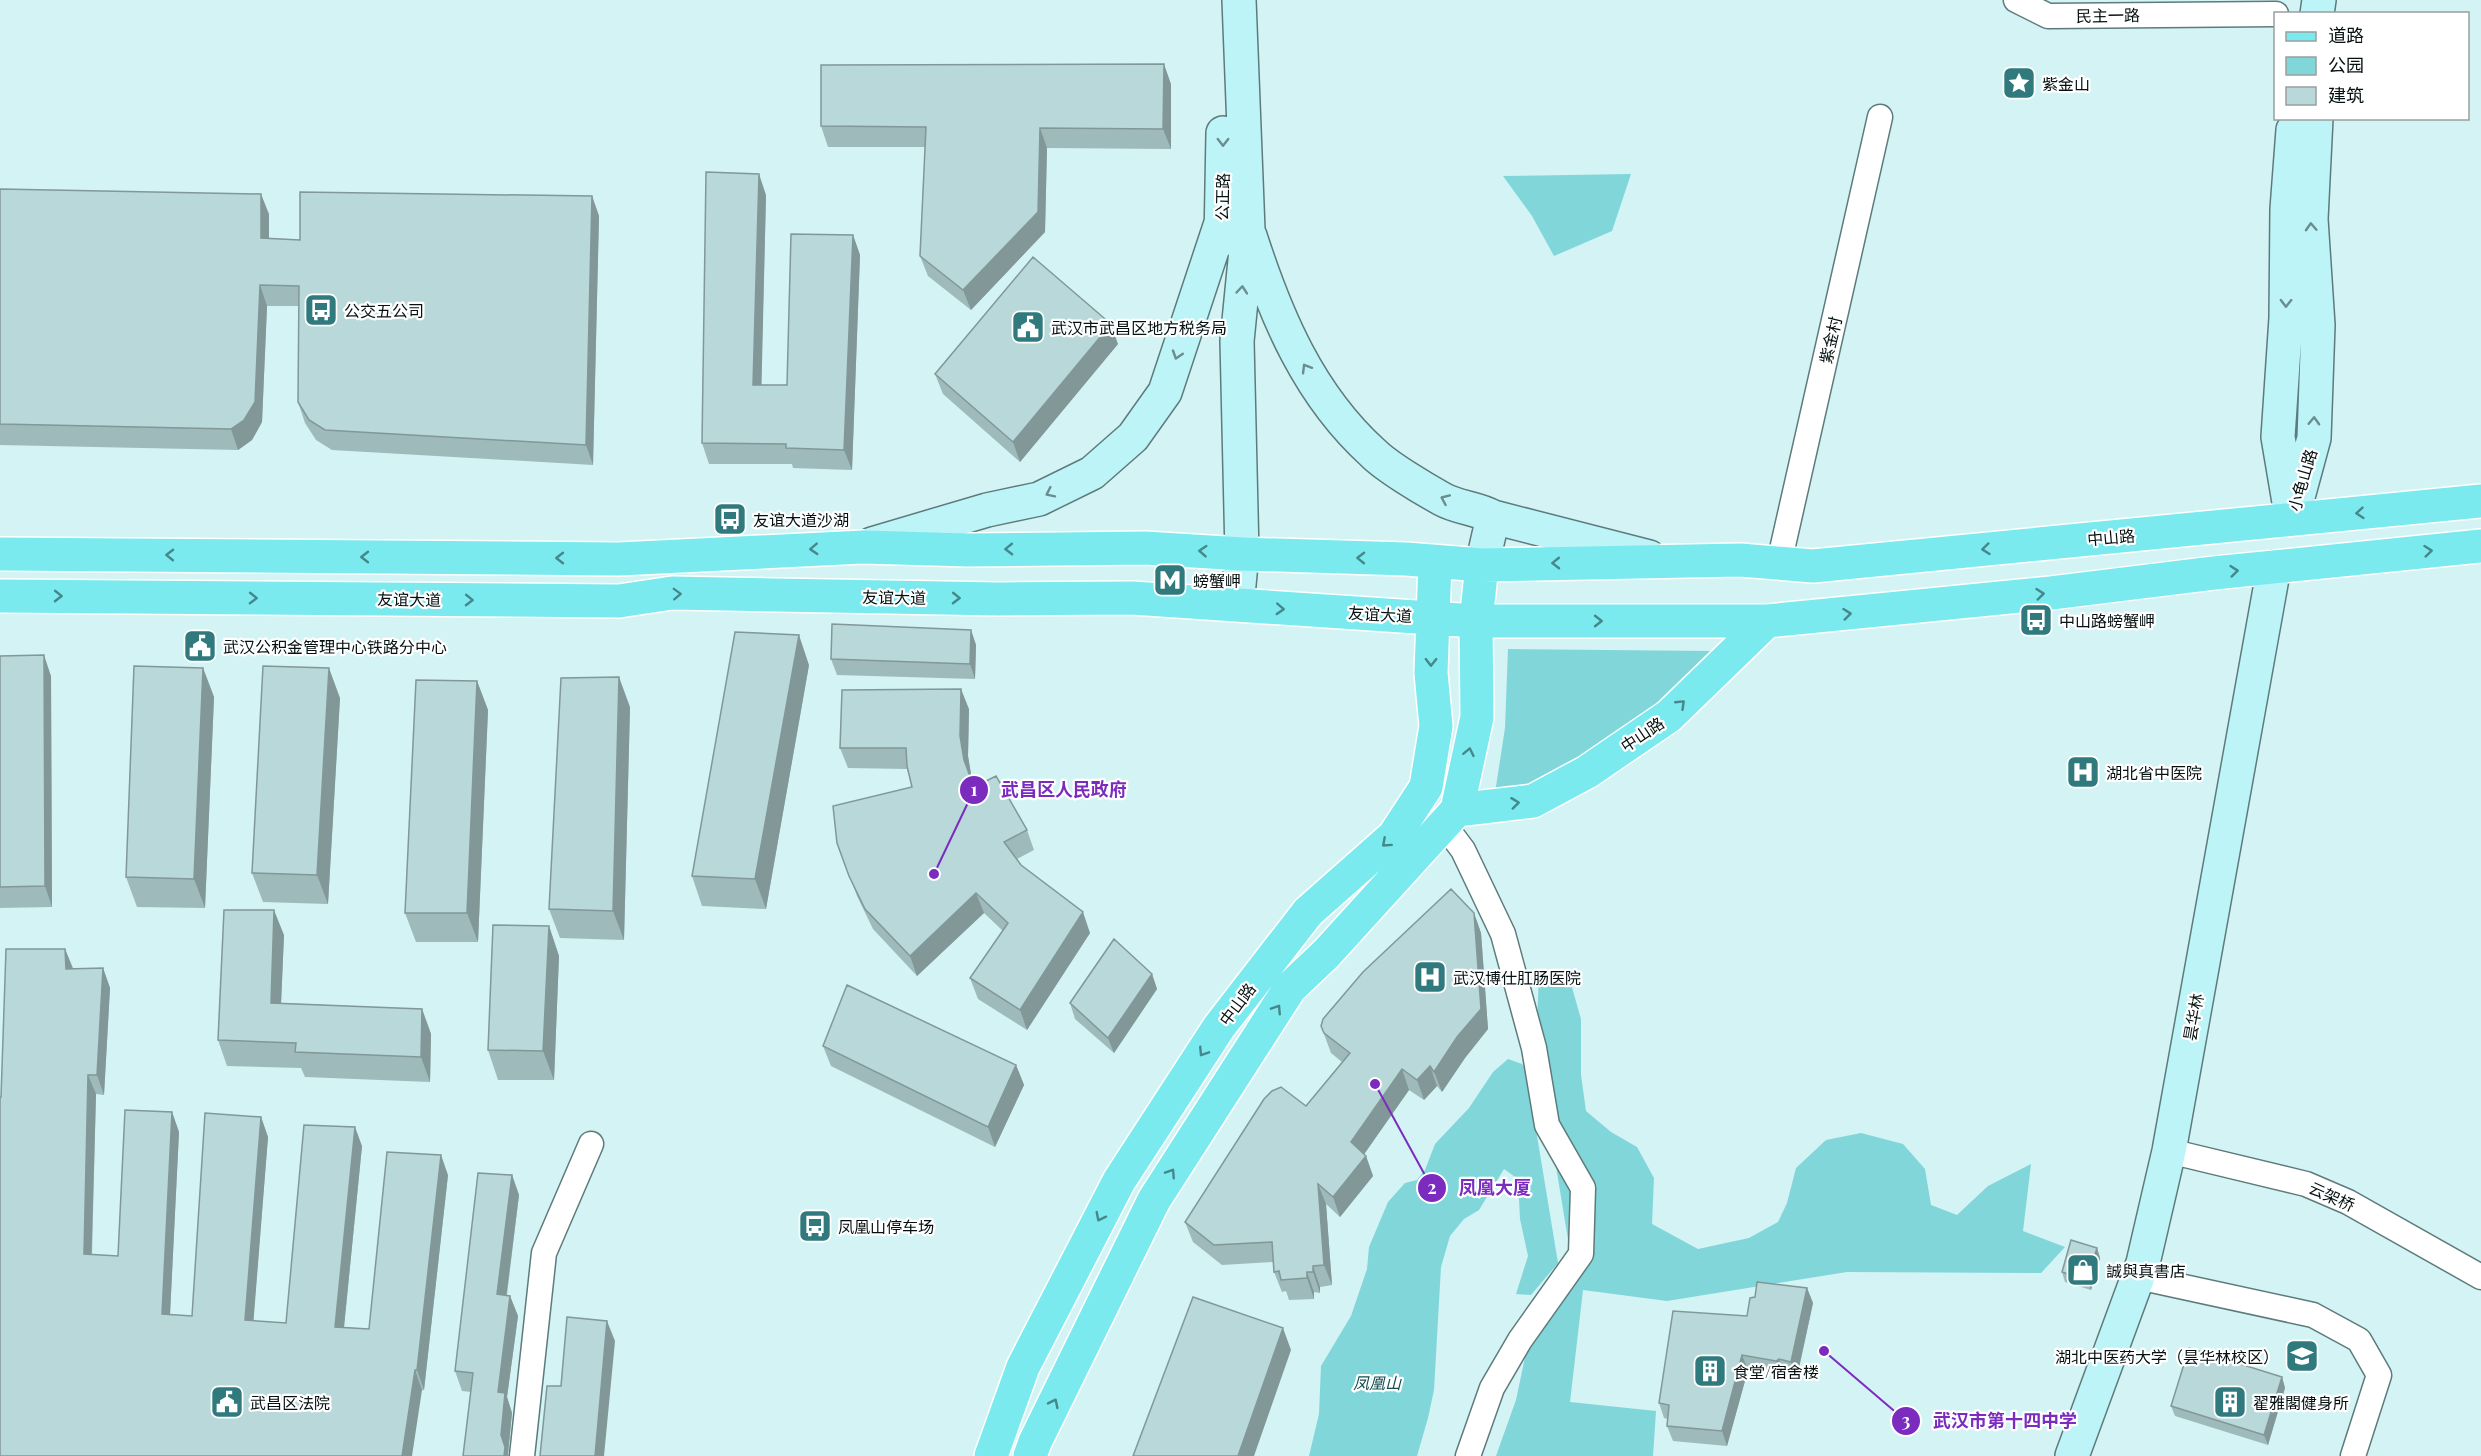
<svg xmlns="http://www.w3.org/2000/svg" width="2481" height="1456" font-family="'Playfair Display','Noto Sans SC',serif">
<style>
.green{fill:#81d6da}
.lines{fill:none;stroke-linecap:round;stroke-linejoin:round}
.street-casing{stroke:#5e7b7c;stroke-width:27}
.secondary-casing{stroke:#5e7b7c;stroke-width:36}
.primary-casing{stroke:#fff;stroke-width:36}
.street{stroke:#fff;stroke-width:24}
.secondary{stroke:#bdf4f7;stroke-width:33}
.primary{stroke:#7aeaef;stroke-width:33}
.wall{fill:#9fbabb}
.shaded-wall{fill:#829798}
.building{fill:#b9d8d9;stroke:#829798;stroke-width:1.5}
.oneway{stroke:#6a8d8f}
.oneway2{stroke:#45888b}
.labels{text-anchor:middle;dominant-baseline:central;stroke-width:4.5;stroke-linejoin:round;paint-order:stroke}
.street-label{font-size:16px;fill:#051010;stroke:#fff}
.poi-label{font-size:16px;fill:#051010;stroke:#fff;text-anchor:start}
.park-label{font-size:16px;font-style:italic;fill:#124d50;stroke:#fff}
.leader{fill:none;stroke:#7b2cbf;stroke-width:2}
.callout-dot{fill:#7b2cbf;stroke:#fff;stroke-width:2}
.mark-label{font-size:18px;text-anchor:middle;font-weight:bold;fill:#fff}
.callout-label{font-size:18px;text-anchor:middle;font-weight:bold;fill:#7b2cbf;stroke:#fff;stroke-width:4.5;stroke-linejoin:round;paint-order:stroke}
</style>
<rect width="100%" height="100%" fill="#d3f3f4"/>
<path class="green" d="M1631 174 1612 231 1554 256 1532 216 1503 176Z
M1508 649 1712 651 1656 705 1600 746 1514 799 1495 793 1505 728Z
M1539 976 1571 984 1581 1019V1075L1586 1111 1611 1132 1637 1147 1654 1178 1652 1224 1698 1249 1749 1238 1778 1222 1787 1203 1796 1168 1826 1140 1861 1133 1903 1144 1925 1169 1931 1205 1957 1215 1988 1186 2031 1164 2023 1231 2065 1247 2041 1273 1847 1272 1667 1301 1583 1290 1570 1402 1656 1411 1653 1456H1496L1516 1400 1528 1343 1570 1252 1536 1044Z
M1508 1059 1522 1064 1526 1069 1558 1263 1531 1295 1516 1294 1528 1256 1520 1219 1518 1179 1504 1169 1479 1210 1464 1219 1450 1236 1441 1267 1434 1390 1428 1418 1417 1456H1309L1319 1414 1321 1366 1351 1316 1367 1269 1369 1247 1388 1202 1405 1183 1417 1180 1425 1170 1435 1144 1469 1108 1493 1072Z"/>
<g class="lines">
<defs>
<path id="street" d="M2016 0 2048 16 2276 14
M1779 563 1880 117
M1445 826 1463 850 1503 934 1534 1048 1547 1125 1583 1188 1581 1254 1520 1340 1492 1388 1468 1456
M2169 1151 2306 1184 2348 1202 2481 1277
M2138 1277 2313 1315 2359 1340 2379 1375 2353 1456
M522 1456 544 1253 591 1144"/>
<path id="secondary" d="M2317 14 2319 0
M1250 236C1276 317 1309 395 1373 453 1387 467 1424 489 1442 499 1458 508 1477 508 1493 517L1482 565
M1221 240 1223 133
M2290 508 2278 437 2286 318 2287 209 2293 130
M1493 517 1649 557
M2292 519 2314 438 2318 325 2311 219 2316 118
M872 544 987 510 1039 499 1092 473 1133 437 1165 392 1222 220
M1237 605 1242 554 1237 341 1248 230 1239 0
M2072 1456 2143 1263 2169 1151 2274 567"/>
<path id="primary" d="M0 554 619 559 863 547 968 550 1145 548 1242 554 1406 559 1482 565 1740 560 1813 566 2481 501
M0 596 619 601 672 593 999 599 1132 598 1476 621H1767L2051 593 2214 573 2481 546
M1457 810 1533 801 1587 772 1669 716 1767 621
M991 1456 1023 1367 1119 1181 1219 1027 1308 912 1394 836 1426 787 1436 726 1431 673 1435 562
M1030 1456 1035 1442 1154 1200 1290 988 1326 954 1457 810 1477 717 1476 621 1482 565"/>
</defs>
<use href="#street" class="street-casing"/>
<use href="#secondary" class="secondary-casing"/>
<use href="#primary" class="primary-casing"/>
<use href="#street" class="street"/>
<use href="#secondary" class="secondary"/>
<use href="#primary" class="primary"/>
</g>
<path class="wall" d="M1171 84V149L1047 148 1045 232 971 310 928 276 920 256 925 147H828L821 126Z
M0 189 269 214V238L300 240 592 196 599 216 593 465 332 450 316 440 305 423 298 402 299 306H267L262 422 252 440 238 450 0 445Z
M766 195 761 385H787L853 235 860 255 852 470 793 468 792 464H709L702 443Z
M1118 344 1020 462 943 394 935 374Z
M971 630 976 645 975 679 837 675 831 659Z
M0 656 51 676 52 907 0 908Z
M809 665 766 909 702 906 692 876Z
M203 668 214 697 205 908 137 907 126 877Z
M477 681 488 710 478 942H416L405 913Z
M340 698 328 904 263 902 252 873Z
M630 707 624 940 560 938 549 909Z
M969 709 968 756 972 780 974 787 1027 830 1034 850 1017 859 1021 865 1090 933 1027 1030 978 999 970 978 1003 931 984 913 917 976 873 929 857 896 837 843 912 787 907 769 848 768 840 748Z
M1474 913 1481 933 1488 1029 1465 1058 1442 1092 1437 1086 1424 1100 1409 1090 1364 1154 1366 1156 1373 1176 1340 1217 1326 1204 1332 1285 1320 1287V1293L1314 1292V1299L1289 1300 1286 1291 1282 1292 1274 1272 1273 1262 1222 1265 1193 1242 1185 1222 1306 1106 1342 1062 1331 1053 1321 1026Z
M549 926 559 956 554 1080H498L488 1050Z
M284 935 281 1003 422 1009 431 1034 430 1082 305 1077 301 1068 227 1066 218 1040Z
M65 949 73 968H103L110 988 104 1095 96 1094 92 1255 118 1256 172 1112 179 1132 170 1315 192 1316 261 1117 268 1137 253 1321 286 1323 362 1146 344 1327 369 1329 448 1175 424 1390 0 1456 1 1097Z
M1152 974 1157 989 1114 1053 1075 1019 1070 1003Z
M823 1046 1016 1065 1024 1085 995 1147 831 1066Z
M512 1175 519 1195 507 1295 510 1296 518 1316 507 1397 512 1413 508 1454 509 1456H463L471 1392 462 1391 455 1371Z
M2097 1248 2100 1258 2091 1290 2065 1282 2062 1272Z
M1807 1288 1813 1303 1797 1377 1785 1374 1782 1376 1748 1370 1727 1446 1673 1441 1667 1426 1668 1419 1664 1418 1659 1403Z
M2282 1377 2285 1388 2268 1445 2175 1416 2171 1406Z"/>
<path class="shaded-wall" d="M1164 64 1171 84V149L1163 129Z
M1040 128 1047 148 1045 232 971 310 963 290Z
M759 174 766 195 761 406 753 385Z
M261 194 269 214V259L261 238Z
M592 196 599 216 593 465 586 445Z
M853 235 860 255 852 470 844 450Z
M260 285 267 306 262 422 252 440 238 450 231 429Z
M1111 324 1118 344 1020 462 1013 442Z
M971 630 976 645 975 679 970 664Z
M799 635 809 665 766 909 755 879Z
M44 655 51 676 52 907 45 886Z
M203 668 214 697 205 908 194 879Z
M329 668 340 698 328 904 317 875Z
M619 677 630 707 624 940 613 911Z
M477 681 488 710 478 942 467 913Z
M961 689 969 709 968 756 972 780 964 760 960 736Z
M976 893 984 913 917 976 910 956Z
M274 910 284 935 280 1028 271 1003Z
M1083 912 1090 933 1027 1030 1020 1010Z
M1474 913 1481 933 1488 1029 1465 1058 1442 1092 1434 1072Z
M549 926 559 956 554 1080 543 1051Z
M65 949 73 969H66Z
M103 968 110 988 104 1095 97 1075Z
M1152 974 1157 989 1114 1053 1108 1038Z
M422 1009 431 1034 430 1082 421 1057Z
M1016 1065 1024 1085 995 1147 988 1127Z
M1430 1066 1437 1086 1424 1100 1417 1080Z
M1402 1069 1409 1090 1358 1163 1351 1142Z
M88 1075 96 1094 91 1274 84 1254Z
M172 1112 179 1132 169 1334 162 1314Z
M261 1117 268 1137 252 1340 245 1320Z
M355 1127 362 1146 342 1347 335 1327Z
M441 1155 448 1175 424 1390 417 1370Z
M1366 1156 1373 1176 1340 1217 1333 1197Z
M512 1175 519 1195 504 1314 497 1294Z
M1318 1184 1326 1204 1332 1285 1324 1265Z
M2097 1248 2100 1258 2091 1290 2087 1280Z
M1313 1266 1320 1287V1293L1313 1272Z
M1307 1272 1314 1292V1299L1307 1278Z
M1807 1288 1813 1303 1797 1377 1791 1362Z
M510 1296 518 1316 507 1397 512 1413 508 1454 509 1456H504L501 1435 498 1392Z
M607 1321 615 1341 604 1456H595Z
M1283 1328 1291 1350 1254 1456H1238Z
M1742 1355 1748 1370 1727 1446 1722 1431Z
M1779 1359 1785 1374 1782 1376 1776 1361Z
M415 1370 422 1390 412 1456H402Z
M2282 1377 2285 1388 2268 1445 2264 1435Z"/>
<path class="building" d="M1164 64 1163 129 1040 128 1038 212 963 290 920 256 926 127 821 126V65Z
M706 172 759 174 753 385H787L791 234 853 235 844 450 786 448V444L702 443Z
M0 189 261 194V238L300 240V192L592 196 586 445 325 430 309 420 298 402 299 286 260 285 255 402 244 420 231 429 0 424Z
M1033 257 1111 324 1013 442 935 374Z
M832 624 971 630 970 664 831 659Z
M735 632 799 635 755 879 692 876Z
M44 655 45 886 0 887V656Z
M134 666 203 668 194 879 126 877Z
M263 666 329 668 317 875 252 873Z
M619 677 613 911 549 909 561 678Z
M416 680 477 681 467 913H405Z
M961 689 960 736 964 760 974 787 996 776 1027 830 1004 842 1021 865 1083 912 1020 1010 970 978 1008 923 976 893 910 956 865 909 849 876 837 843 833 806 912 787 907 766 906 748H840L842 690Z
M1451 889 1474 913 1481 1009 1457 1037 1434 1072 1430 1066 1417 1080 1402 1069 1351 1142 1366 1156 1333 1197 1318 1184 1324 1265 1313 1266V1272H1307V1278L1281 1280 1279 1271 1274 1272 1272 1242 1214 1245 1185 1222 1264 1099 1272 1091 1281 1087 1306 1106 1350 1053 1324 1033 1321 1026 1323 1019 1363 972Z
M224 910H274L271 1003 422 1009 421 1057 295 1052 296 1043 218 1040Z
M493 925 549 926 543 1051 488 1050Z
M1114 939 1152 974 1108 1038 1070 1003Z
M6 949H65L66 969 103 968 97 1075H88L84 1254 118 1256 125 1110 172 1112 162 1314 192 1316 205 1113 261 1117 245 1320 286 1323 304 1125 355 1127 335 1327 369 1329 387 1152 441 1155 417 1370H415L402 1456H0V1097H1Z
M847 985 1016 1065 988 1127 823 1046Z
M478 1173 512 1175 497 1294 510 1296 498 1392 505 1393 501 1435 505 1447 504 1456H463L473 1373 455 1371Z
M2071 1240 2097 1248 2087 1280 2062 1272Z
M1757 1282 1807 1288 1791 1362 1779 1359 1776 1361 1742 1355 1722 1431 1667 1426 1669 1405 1659 1403 1673 1311 1747 1316 1750 1298 1755 1297Z
M1193 1297 1283 1328 1238 1456H1133Z
M567 1317 607 1321 595 1456H540L547 1386H561Z
M2189 1348 2282 1377 2264 1435 2171 1406Z"/>
<defs><path id="oneway-chevron" d="M-2-3.5L2.5 0L-2 3.5" fill="none" stroke-width="1.6" stroke-linecap="round" stroke-linejoin="round" transform="scale(1.5)"/></defs>
<g class="oneway">
<use href="#oneway-chevron" transform="translate(1223 142) rotate(90)"/>
<use href="#oneway-chevron" transform="translate(2311 227) rotate(-93)"/>
<use href="#oneway-chevron" transform="translate(1242 290) rotate(-85)"/>
<use href="#oneway-chevron" transform="translate(2286 303) rotate(91)"/>
<use href="#oneway-chevron" transform="translate(1177 355) rotate(108)"/>
<use href="#oneway-chevron" transform="translate(1306 368) rotate(-121)"/>
<use href="#oneway-chevron" transform="translate(2314 421) rotate(-88)"/>
<use href="#oneway-chevron" transform="translate(1050 493) rotate(154)"/>
<use href="#oneway-chevron" transform="translate(1445 499) rotate(-156)"/>
</g>
<g class="oneway2">
<use href="#oneway-chevron" transform="translate(2360 513) rotate(175)"/>
<use href="#oneway-chevron" transform="translate(814 549) rotate(177)"/>
<use href="#oneway-chevron" transform="translate(1009 549) rotate(179)"/>
<use href="#oneway-chevron" transform="translate(1986 549) rotate(174)"/>
<use href="#oneway-chevron" transform="translate(1203 551) rotate(-176)"/>
<use href="#oneway-chevron" transform="translate(2428 551) rotate(-6)"/>
<use href="#oneway-chevron" transform="translate(170 555) rotate(-179)"/>
<use href="#oneway-chevron" transform="translate(365 557) rotate(-180)"/>
<use href="#oneway-chevron" transform="translate(560 558) rotate(-180)"/>
<use href="#oneway-chevron" transform="translate(1361 558) rotate(-179)"/>
<use href="#oneway-chevron" transform="translate(1556 563) rotate(179)"/>
<use href="#oneway-chevron" transform="translate(2234 571) rotate(-6)"/>
<use href="#oneway-chevron" transform="translate(677 594) rotate(-2)"/>
<use href="#oneway-chevron" transform="translate(2040 594) rotate(-6)"/>
<use href="#oneway-chevron" transform="translate(58 596) rotate(1)"/>
<use href="#oneway-chevron" transform="translate(253 598) rotate(1)"/>
<use href="#oneway-chevron" transform="translate(956 598) rotate(1)"/>
<use href="#oneway-chevron" transform="translate(469 600) rotate(1)"/>
<use href="#oneway-chevron" transform="translate(1280 609) rotate(3)"/>
<use href="#oneway-chevron" transform="translate(1847 614) rotate(-6)"/>
<use href="#oneway-chevron" transform="translate(1598 621)"/>
<use href="#oneway-chevron" transform="translate(1431 662) rotate(91)"/>
<use href="#oneway-chevron" transform="translate(1681 704) rotate(-44)"/>
<use href="#oneway-chevron" transform="translate(1469 752) rotate(-78)"/>
<use href="#oneway-chevron" transform="translate(1515 803) rotate(-7)"/>
<use href="#oneway-chevron" transform="translate(1386 843) rotate(138)"/>
<use href="#oneway-chevron" transform="translate(1277 1009) rotate(-57)"/>
<use href="#oneway-chevron" transform="translate(1203 1052) rotate(123)"/>
<use href="#oneway-chevron" transform="translate(1171 1173) rotate(-57)"/>
<use href="#oneway-chevron" transform="translate(1100 1217) rotate(117)"/>
<use href="#oneway-chevron" transform="translate(1054 1403) rotate(-64)"/>
</g>
<defs>
<symbol id="sight-square" viewBox="-11 -11 22 22"><rect x="-9" y="-9" width="18" height="18" rx="4" fill="#307a7e" stroke="#fff"/><path d="M0-6L1.8-2.2L6-1.7L2.9 1.2L3.7 5.4L0 3.3L-3.7 5.4L-2.9 1.2L-6-1.7L-1.8-2.2Z" fill="#fff"/></symbol>
<symbol id="bus-square" viewBox="-11 -11 22 22"><rect x="-9" y="-9" width="18" height="18" rx="4" fill="#307a7e" stroke="#fff"/><path d="M-5-6H5V4H4V6H2V4H-2V6H-4V4H-5ZM-3.5-4V0h7V-4ZM-3.5 1.2v1.5H-2V1.2ZM2 1.2v1.5H3.5V1.2Z" fill="#fff"/></symbol>
<symbol id="civic-square" viewBox="-11 -11 22 22"><rect x="-9" y="-9" width="18" height="18" rx="4" fill="#307a7e" stroke="#fff"/><path d="M-.6-6.5H3V-4.5H.6V-3L4-1V1h2V6H-6V1h2V-1L-.6-3ZM-1.2 2.5V6h2.4V2.5Z" fill="#fff"/></symbol>
<symbol id="metro-square" viewBox="-11 -11 22 22"><rect x="-9" y="-9" width="18" height="18" rx="4" fill="#307a7e" stroke="#fff"/><path d="M-5.5 5V-5H-3L0 0L3-5H5.5V5H3V-.5L0 4L-3-.5V5Z" fill="#fff"/></symbol>
<symbol id="hospital-square" viewBox="-11 -11 22 22"><rect x="-9" y="-9" width="18" height="18" rx="4" fill="#307a7e" stroke="#fff"/><path d="M-5-5h3v3.5h4V-5h3V5h-3V1.5h-4V5h-3Z" fill="#fff"/></symbol>
<symbol id="shop-square" viewBox="-11 -11 22 22"><rect x="-9" y="-9" width="18" height="18" rx="4" fill="#307a7e" stroke="#fff"/><path d="M-5-2.5h2.3a2.7 3.5 0 0 1 5.4 0H5L5.5 6h-11ZM-1.5-2.5h3a1.5 2.3 0 0 0-3 0Z" fill="#fff"/></symbol>
<symbol id="university-square" viewBox="-11 -11 22 22"><rect x="-9" y="-9" width="18" height="18" rx="4" fill="#307a7e" stroke="#fff"/><path d="M0-5L7-2L0 1L-7-2ZM-4 1L0 2.5L4 1V4Q0 6-4 4Z" fill="#fff"/></symbol>
<symbol id="building-square" viewBox="-11 -11 22 22"><rect x="-9" y="-9" width="18" height="18" rx="4" fill="#307a7e" stroke="#fff"/><path d="M-4-6H4V6H1V3H-1V6H-4ZM-2.5-4.3h1.7v1.8h-1.7ZM.8-4.3h1.7v1.8H.8ZM-2.5-1h1.7V.8h-1.7ZM.8-1h1.7V.8H.8Z" fill="#fff"/></symbol>
</defs>
<g fill-rule="evenodd">
<use href="#sight-square" x="2000" y="64" width="38" height="38"/>
<use href="#bus-square" x="302" y="291" width="38" height="38"/>
<use href="#civic-square" x="1009" y="308" width="38" height="38"/>
<use href="#bus-square" x="711" y="500" width="38" height="38"/>
<use href="#metro-square" x="1151" y="561" width="38" height="38"/>
<use href="#bus-square" x="2017" y="601" width="38" height="38"/>
<use href="#civic-square" x="181" y="627" width="38" height="38"/>
<use href="#hospital-square" x="2064" y="753" width="38" height="38"/>
<use href="#hospital-square" x="1411" y="958" width="38" height="38"/>
<use href="#bus-square" x="796" y="1207" width="38" height="38"/>
<use href="#shop-square" x="2064" y="1251" width="38" height="38"/>
<use href="#university-square" x="2283" y="1337" width="38" height="38"/>
<use href="#building-square" x="1691" y="1352" width="38" height="38"/>
<use href="#civic-square" x="208" y="1383" width="38" height="38"/>
<use href="#building-square" x="2211" y="1383" width="38" height="38"/>
</g>
<g class="labels">
<g class="street-label">
<text transform="translate(2108 15) rotate(-1)">民主一路</text>
<text transform="translate(1222 197) rotate(-89)">公正路</text>
<text transform="translate(1830 340) rotate(-77)">紫金村</text>
<text transform="translate(2302 480) rotate(-74)">小龟山路</text>
<text transform="translate(2111 537) rotate(-5)">中山路</text>
<text transform="translate(894 597) rotate(1)">友谊大道</text>
<text transform="translate(409 599) rotate(1)">友谊大道</text>
<text transform="translate(1380 614) rotate(3)">友谊大道</text>
<text transform="translate(1642 734) rotate(-34)">中山路</text>
<text transform="translate(1237 1004) rotate(-53)">中山路</text>
<text transform="translate(2193 1017) rotate(-80)">昙华林</text>
<text transform="translate(2332 1196) rotate(24)">云架桥</text>
</g>
<g class="poi-label">
<text x="2042" y="83">紫金山</text>
<text x="344" y="310">公交五公司</text>
<text x="1051" y="327">武汉市武昌区地方税务局</text>
<text x="753" y="519">友谊大道沙湖</text>
<text x="1193" y="580">螃蟹岬</text>
<text x="2059" y="620">中山路螃蟹岬</text>
<text x="223" y="646">武汉公积金管理中心铁路分中心</text>
<text x="2106" y="772">湖北省中医院</text>
<text x="1453" y="977">武汉博仕肛肠医院</text>
<text x="838" y="1226">凤凰山停车场</text>
<text x="2106" y="1270">誠與真書店</text>
<text x="2279" y="1356" text-anchor="end">湖北中医药大学（昙华林校区）</text>
<text x="1733" y="1371">食堂/宿舍楼</text>
<text x="250" y="1402">武昌区法院</text>
<text x="2253" y="1402">翟雅閣健身所</text>
</g>
<g class="park-label">
<text x="1377" y="1382">凤凰山</text>
</g>
</g>
<path class="leader" d="M934 874L974 790M1375 1084L1432 1188M1824 1351L1906 1421"/>
<g class="callout-dot">
<circle cx="934" cy="874" r="6"/>
<circle cx="1375" cy="1084" r="6"/>
<circle cx="1824" cy="1351" r="6"/>
<circle cx="974" cy="790" r="15"/>
<circle cx="1432" cy="1188" r="15"/>
<circle cx="1906" cy="1421" r="15"/>
</g>
<g class="mark-label">
<text x="974" y="796">1</text>
<text x="1432" y="1194">2</text>
<text x="1906" y="1427">3</text>
</g>
<g class="callout-label">
<text x="1064" y="796">武昌区人民政府</text>
<text x="1495" y="1194">凤凰大厦</text>
<text x="2005" y="1427">武汉市第十四中学</text>
</g>
<rect x="2274" y="12" width="195" height="108" fill="#ffffff" stroke="#9b9f9f" stroke-width="1.5"/>
<rect x="2286" y="32" width="30" height="9" fill="#7aeaef" stroke="#9b9f9f" stroke-width="1.5"/>
<text x="2328" y="42" font-size="18" fill="#051010">道路</text>
<rect x="2286" y="57" width="30" height="18" fill="#81d6da" stroke="#9b9f9f" stroke-width="1.5"/>
<text x="2328" y="72" font-size="18" fill="#051010">公园</text>
<rect x="2286" y="87" width="30" height="18" fill="#b9d8d9" stroke="#9b9f9f" stroke-width="1.5"/>
<text x="2328" y="102" font-size="18" fill="#051010">建筑</text>
</svg>
